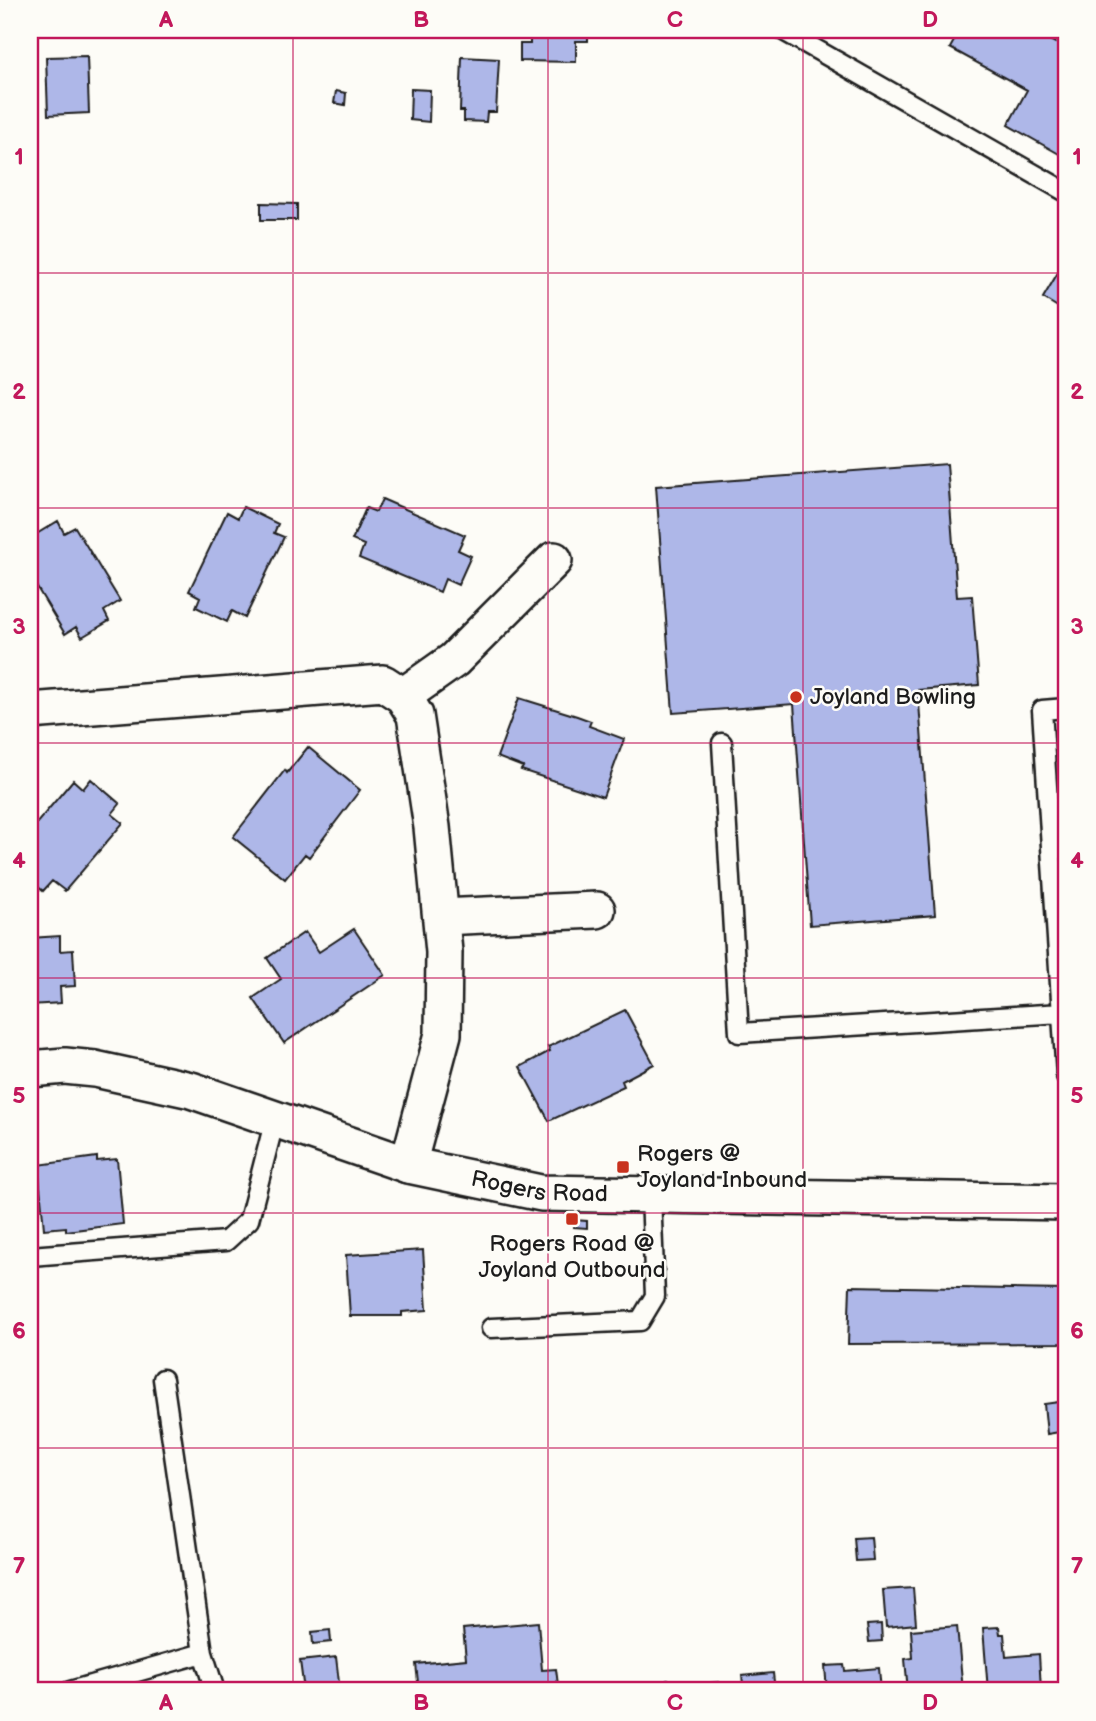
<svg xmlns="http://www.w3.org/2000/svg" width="1096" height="1721" font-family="'Balsamiq Sans',sans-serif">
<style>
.building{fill:#aeb7e8;stroke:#1c1c1c;stroke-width:2}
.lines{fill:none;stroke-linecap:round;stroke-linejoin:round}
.lane-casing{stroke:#1c1c1c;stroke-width:23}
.street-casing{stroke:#1c1c1c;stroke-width:40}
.lane{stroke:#fdfcf7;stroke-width:18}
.street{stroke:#fdfcf7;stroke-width:35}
.grid{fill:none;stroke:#c2185b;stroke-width:2;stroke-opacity:0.55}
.poi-dot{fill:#c8321e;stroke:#fdfcf7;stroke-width:2.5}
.labels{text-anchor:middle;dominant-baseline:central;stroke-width:5;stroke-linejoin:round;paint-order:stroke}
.poi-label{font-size:23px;fill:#1c1c1c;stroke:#fdfcf7;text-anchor:start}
.street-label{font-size:23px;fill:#1c1c1c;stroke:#fdfcf7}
.neatline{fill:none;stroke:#c2185b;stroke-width:2.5}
.grid-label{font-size:23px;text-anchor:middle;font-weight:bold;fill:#c2185b}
</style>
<rect width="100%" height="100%" fill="#fdfcf7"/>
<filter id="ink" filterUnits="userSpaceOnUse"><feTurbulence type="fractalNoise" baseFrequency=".0143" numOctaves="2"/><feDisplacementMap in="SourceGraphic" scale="14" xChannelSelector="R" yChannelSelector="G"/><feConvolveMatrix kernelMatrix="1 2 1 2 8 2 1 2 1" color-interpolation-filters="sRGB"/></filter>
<g filter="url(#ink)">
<path class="building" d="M530 30H588V41H576V62L520 61V44H530Z
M960 30H1031L1055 43 1062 30H1066V146L1061 155 1008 125 1027 90 950 48Z
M87 56 89 113 48 115 46 57Z
M462 57 499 59 496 112H487L486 122 464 121V111H460Z
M411 89 430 90 429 122 410 120Z
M336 91 346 93 345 105 334 103Z
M261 203 297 204V220H261Z
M1066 259V312L1043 298Z
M947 464 957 597 972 596 979 685 918 690 935 915 810 925 794 704 673 713 656 486Z
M382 499 465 535 458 550 471 556 458 585 445 579 440 592 359 558 364 545 352 540 366 508 376 512Z
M243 507 278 524 274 533 284 537 245 618 232 611 227 622 196 607 200 597 189 591 227 512 238 518Z
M58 521 64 533 75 527 120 601 104 611 109 621 82 637 76 627 65 634 30 576V538Z
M519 698 577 716 591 721 589 726 624 739 603 797 521 770 523 767 497 757Z
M308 747 360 790 309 857 305 854 285 879 233 837 285 770 287 773Z
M91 779 120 804 112 814 123 823 65 891 52 881 43 891 30 880V831L73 780 83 789Z
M354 929 385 975 284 1043 253 998 281 979 267 958 305 932 319 952Z
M60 936V951L73 950 75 986 60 987 61 1003 30 1005V938Z
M625 1010 654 1064 622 1081 624 1086 549 1121 520 1067 550 1051 548 1047Z
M97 1157V1161L117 1159 123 1224 66 1231V1227L44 1229 38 1165Z
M574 1220 587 1221V1228L574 1227Z
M423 1250 427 1310 402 1312V1316H350L346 1255Z
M850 1286 1066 1290V1343L848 1344Z
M1066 1401V1431L1047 1434 1044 1404Z
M871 1537 873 1560 856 1561 854 1538Z
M913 1588 916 1624 886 1627 883 1590Z
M538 1622 542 1670 556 1669 558 1685 542 1687 543 1691H419L416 1664 466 1659 463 1629Z
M881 1624 882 1641 869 1642 867 1625Z
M957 1626 963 1691H908L905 1659 913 1658 911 1630Z
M999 1627 1000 1634H1004L1006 1657 1039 1654 1041 1690 988 1691 983 1628Z
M330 1630 331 1642 313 1644 312 1632Z
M336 1657 340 1691H304L300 1661Z
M844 1665 845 1671 879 1668 881 1691H827L825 1666Z
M773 1673 775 1691H744L742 1676Z
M667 1680H678L679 1686 719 1682 720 1691H667Z"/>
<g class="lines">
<defs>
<path id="lane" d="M782 30 1066 192
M1066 708 1042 710 1066 1076
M722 743 739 1033 1062 1013
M30 1256 226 1241 249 1220 275 1119
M491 1328 640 1321 655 1296 651 1195
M163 1379 203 1653 215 1691
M70 1691 203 1653"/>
<g id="street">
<path d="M403 696 454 660 554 560"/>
<path d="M30 711 383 683 403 696 415 715 432 827 444 952 443 1034 408 1165"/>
<path d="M441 917 597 910"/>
<path id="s1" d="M30 1069 65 1066 95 1069 191 1090 408 1165 541 1193 1066 1202"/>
</g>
</defs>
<use href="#lane" class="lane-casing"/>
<use href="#street" class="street-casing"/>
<use href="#lane" class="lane"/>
<use href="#street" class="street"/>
</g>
</g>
<path class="grid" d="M293 30V1691M548 30V1691M803 30V1691M30 273H1066M30 508H1066M30 743H1066M30 978H1066M30 1213H1066M30 1448H1066"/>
<g class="poi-dot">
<circle cx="796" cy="697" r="7"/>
<rect x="616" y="1160" width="14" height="14" rx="3.5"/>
<rect x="565" y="1212" width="14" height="14" rx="3.5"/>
</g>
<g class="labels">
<g class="poi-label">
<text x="810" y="697">Joyland Bowling</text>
<text x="637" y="1154">Rogers @<tspan x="637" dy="26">Joyland Inbound</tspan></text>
<text x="572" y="1244" text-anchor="middle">Rogers Road @<tspan x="572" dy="26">Joyland Outbound</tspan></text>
</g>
<g class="street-label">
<text stroke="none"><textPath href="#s1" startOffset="527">Rogers Road</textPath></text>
</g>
</g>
<rect width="1096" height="1721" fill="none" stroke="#fdfcf7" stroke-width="77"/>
<rect x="38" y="38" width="1020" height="1644" class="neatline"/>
<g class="grid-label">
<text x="166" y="27">A</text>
<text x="421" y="27">B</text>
<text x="675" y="27">C</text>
<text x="930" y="27">D</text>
<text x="19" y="164">1</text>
<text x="1077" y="164">1</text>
<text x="19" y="399">2</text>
<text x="1077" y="399">2</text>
<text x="19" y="634">3</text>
<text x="1077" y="634">3</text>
<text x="19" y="868">4</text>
<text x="1077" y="868">4</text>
<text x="19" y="1103">5</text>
<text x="1077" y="1103">5</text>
<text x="19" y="1338">6</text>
<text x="1077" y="1338">6</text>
<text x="19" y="1573">7</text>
<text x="1077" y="1573">7</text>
<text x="166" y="1710">A</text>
<text x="421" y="1710">B</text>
<text x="675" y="1710">C</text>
<text x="930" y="1710">D</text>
</g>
</svg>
